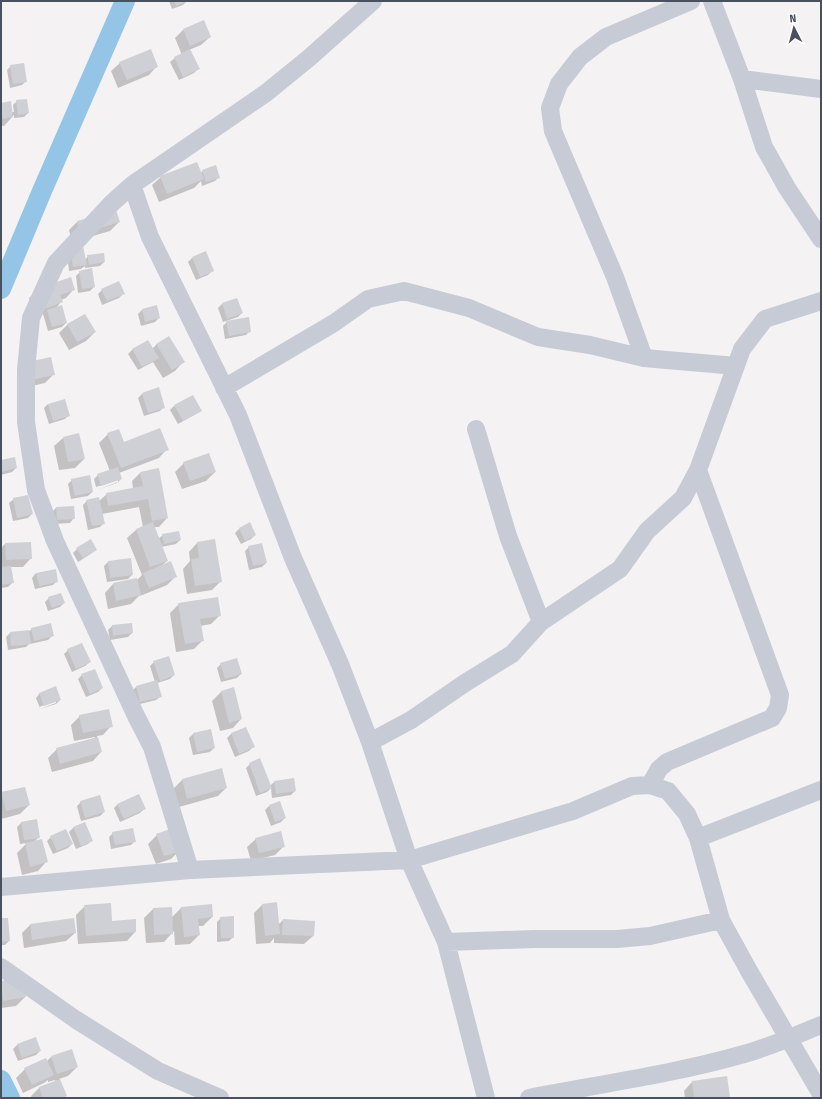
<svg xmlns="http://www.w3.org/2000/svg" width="822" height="1099" font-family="'Fira Sans Condensed',sans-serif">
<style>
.shadow{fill:#0003}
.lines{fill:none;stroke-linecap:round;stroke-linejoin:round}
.canal{stroke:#94c5e7;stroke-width:20}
.building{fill:#cfd0d5}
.minor{stroke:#c6cbd5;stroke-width:18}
</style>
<rect width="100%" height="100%" fill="#f4f2f2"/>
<path class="shadow" d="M169 1H187L183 5 172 9Z
M183 30 210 37 201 45 189 50 198 69 194 73 179 80 170 62 175 58 182 55 175 38Z
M120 63 157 66 149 75 118 88 111 71Z
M11 66 26 81 22 85 10 88 7 70Z
M17 101 28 113 24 117 14 118V115L4 126H1V104L12 112H14L13 105Z
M203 171 219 177 215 181 202 186 201 181 194 188 159 202 152 185 161 177 200 173Z
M77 222H119L110 231 72 242 69 230Z
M67 253 85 260 88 256 104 262 100 266 85 268V266L81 269 69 271Z
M192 258 212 271 208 275 196 280 188 262Z
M80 272 94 287 90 291 78 293 76 276Z
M74 289 66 298 61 300V302L56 308 66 323 62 327 48 331 43 314 36 317 29 298 38 290Z
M102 290 123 294 119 298 102 305 98 294Z
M237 299 242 313 238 317 223 322 218 308 222 304Z
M142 310 159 318 155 322 141 326 138 314Z
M227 322 250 331 246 335 225 339 223 326Z
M68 324 95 332 86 341 69 350 59 333Z
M148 341 152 349 157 344 183 362 175 371 163 378 153 362 138 370 128 354 132 350Z
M19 372 53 375 45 383 23 388Z
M142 394 164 407 160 411 144 416 138 398Z
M48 404 69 415 65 419 49 424 44 408Z
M174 406 200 410 196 414 178 424 170 410Z
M108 434 123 444 167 449 159 458 119 473 121 479 117 483 97 490 118 482V480L96 487 94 479 98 475 110 471 99 443Z
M63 438 84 459 75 468 59 470 54 446Z
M1 461 16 468 12 472 1 475Z
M184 463 215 472 206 481 182 489 175 472Z
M140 473 167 518 159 527H154L158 539 163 535 180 540 176 544 161 547 167 561 160 567 176 576 167 585 140 596V595L131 604 108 609 105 593 113 584 136 581 142 575 127 538 136 530 143 527 139 507 102 514 104 523 100 527 88 530 83 505 87 501H99L107 494 133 489 132 481Z
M72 480 92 492 88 496 71 499 68 484Z
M14 499 32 514 28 518 13 521 9 503Z
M73 507 74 518 70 523 53 524 52 512 56 508Z
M239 529 255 535 251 539 241 544 235 533Z
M197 543 221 581 212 590 187 594 183 569 190 561 189 552Z
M5 544 31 558 23 567H10L12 583 8 587 1 588V548Z
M249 547 266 563 262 567 249 570 245 551Z
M77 549H96L92 553 78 562 73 553Z
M108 562 132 575 128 579 107 582 104 566Z
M36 573 57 581 53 585 35 589 32 578Z
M49 598 64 603 60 607 48 611 45 602Z
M179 604 220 615 211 624 200 626 203 640 194 649 176 652 170 613Z
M112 626 132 633 128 637 110 640 108 630Z
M32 629 52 636 48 640 30 644V643L26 647 8 650 6 637 10 633 28 632Z
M68 650 90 662 85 666 72 672 64 654Z
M154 662 174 675 170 679 157 683 161 696 156 700 136 705 132 691 136 687 155 682 150 666Z
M221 664 241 674 237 678 221 682 217 668Z
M82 675 102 688 98 692 86 697 78 679Z
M234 689 241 719 233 728 220 731 212 701 221 692Z
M40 693 60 700 56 704 40 709 56 703V701L39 707 40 708 36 698Z
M80 716 111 726 103 735 97 736 101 752 93 761 52 772 48 758 57 749 95 738V737L74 741 71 725Z
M245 728 253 747 249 751 235 757 227 738 231 734Z
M211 731 214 748 210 752 193 755 189 738 193 734Z
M250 764 270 786 274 782 295 791 291 795 272 798 271 788 267 792 256 796 246 768Z
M221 770 226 788 218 796 179 807 173 789 182 780Z
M2 793 29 805 20 814 1 819Z
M81 802 104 812 100 816 81 821 77 806Z
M118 804 144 809 140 813 120 822 114 808Z
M269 806 285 818 281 822 271 826 265 810Z
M22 822 39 837 34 842 46 862 38 871 22 875 17 853 27 843 20 844 17 827Z
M84 823 92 840 88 844 76 849 69 832 73 828Z
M113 833 135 841 131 845 111 849 109 837Z
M157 835 180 850 171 859 156 864 148 844Z
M51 837 72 844 68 848 53 854 47 841Z
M256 839 284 846 275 855 251 861 247 847Z
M262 905 278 925 283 920 313 936 304 944 274 943V938L270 943 256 944 254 913Z
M85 906 111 922 135 932 127 941 78 944 76 915Z
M171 908V918L181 908 212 917 203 926H198L199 935 190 944 175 945 174 931 164 942 146 943 144 918 153 909Z
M221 918 233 937 229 941 217 942V922Z
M1 919 9 941 5 945H1Z
M30 925 75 933 66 941 24 948 22 933Z
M22 979 25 997 16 1006 1 1008V982Z
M35 1039 40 1051 36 1055 18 1061 13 1049 17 1045Z
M51 1057 77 1067 68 1076 59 1079 66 1096 63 1098H32L31 1096 39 1088 56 1082 55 1080 48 1082V1080L44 1083 23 1093 16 1078 25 1069 47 1061Z
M692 1082 729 1096 727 1098H685L684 1091Z"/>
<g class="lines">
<path class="canal" d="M1 289 42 191 125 1
M1 1080 10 1098"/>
</g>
<path class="building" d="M174 1H188L176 6Z
M204 20 211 37 190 46 183 29Z
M151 49 158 67 127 80 119 62Z
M190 49 200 69 183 77 174 57Z
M24 63 27 82 13 84 10 65Z
M27 99 29 113 18 115 16 100Z
M11 101 13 117 1 119V103Z
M197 162 204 179 167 194 160 176Z
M216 165 220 178 206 182 202 170Z
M116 210 120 222 80 234 77 221Z
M83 246 87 265 73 267 70 248Z
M206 251 214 271 200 277 192 257Z
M104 253 105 262 89 265 87 255Z
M92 268 95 287 82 289 79 271Z
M71 277 75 290 60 295 63 302 44 309 37 289Z
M119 281 125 294 107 301 101 289Z
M237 298 243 313 227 319 222 303Z
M62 305 67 323 52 327 47 310Z
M157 305 160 318 145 322 142 309Z
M85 314 96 332 77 342 67 324Z
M249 317 251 332 229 336 226 321Z
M169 336 185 362 172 370 156 344Z
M148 340 159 358 142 367 132 349Z
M51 357 55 375 31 380 27 362Z
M159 387 165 408 148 413 142 393Z
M193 395 202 411 183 421 174 405Z
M65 399 70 416 53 421 48 404Z
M160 428 169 450 121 468 107 433 119 429 124 442Z
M79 433 85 459 68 462 63 437Z
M209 453 216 472 190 481 183 462Z
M15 457 17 468 1 472V460Z
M118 467 122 479 101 486 97 474Z
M159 468 168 518 152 521 148 499 108 506 106 493 143 486 140 472Z
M90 475 93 492 75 496 71 479Z
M28 495 33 514 17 518 13 498Z
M99 497 105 524 92 526 86 500Z
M74 506 75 519 57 520 56 507Z
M153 522 168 561 150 567 136 529Z
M250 522 256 535 245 541 239 528Z
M179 531 181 540 164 544 162 534Z
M91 539 97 550 83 558 76 548Z
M215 539 222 582 195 586 191 559 199 558 197 542Z
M31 542 32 559 6 560 5 543Z
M262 543 267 563 253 566 248 546Z
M131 558 133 575 110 578 108 561Z
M171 561 177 577 149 588 143 573Z
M11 566 14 583 1 585V567Z
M56 569 58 582 39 586 36 573Z
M137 578 141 595 116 601 113 583Z
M61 593 65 603 52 608 48 597Z
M218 597 221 616 200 619 204 641 185 644 178 603Z
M51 623 54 636 34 641 31 628Z
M132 623 133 633 113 636 112 625Z
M29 630 31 644 11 646 10 632Z
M82 643 91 662 76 669 67 649Z
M169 656 175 675 160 681 153 661Z
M237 658 242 674 225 679 220 663Z
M95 669 103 688 90 694 81 674Z
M157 680 162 697 140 702 136 686Z
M56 686 61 700 44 706 39 693Z
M234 687 242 719 229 723 221 691Z
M109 709 113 727 83 733 79 715Z
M246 727 255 747 239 754 231 733Z
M211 729 215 748 197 752 193 733Z
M98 737 102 752 60 764 56 748Z
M260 758 272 788 260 793 249 763Z
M222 768 227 788 187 799 182 779Z
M294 778 296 791 276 794 274 781Z
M25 787 30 805 6 811 1 792Z
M139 794 146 809 124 819 117 804Z
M100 795 105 812 85 818 80 801Z
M280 801 286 818 275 822 269 805Z
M37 819 40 838 24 840 21 822Z
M85 822 93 841 81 846 73 827Z
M133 828 136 842 115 845 112 832Z
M173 828 181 851 164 856 156 834Z
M66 829 73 844 57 851 50 836Z
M281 831 285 847 259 853 255 838Z
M42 839 48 862 30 867 25 843Z
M277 902 280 934 265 936 262 904Z
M111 903 112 921 136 919V932L86 936 84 905Z
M212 904 213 917 198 919 200 935 184 937 181 907Z
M172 907 173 934 154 935 153 908Z
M234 916V938H221L220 917Z
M1 918H8L10 941 1 942Z
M74 918 76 933 32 940 30 924Z
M283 919 315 921 314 936 282 935Z
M23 977 26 997 3 1001 1 981Z
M36 1037 41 1051 22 1058 17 1044Z
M72 1049 78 1067 57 1074 51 1056Z
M46 1058 54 1075 32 1085 24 1068Z
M727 1076 730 1097 720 1098H694L692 1081Z
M60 1079 67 1096 62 1098H43L39 1087Z"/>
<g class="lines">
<path class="minor" d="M373 1 309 58 266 93 132 185 150 237 238 415 293 558 340 664 370 742 409 860 446 942 486 1098
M712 1 742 79 764 147 787 188 821 239
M742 79 821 89
M132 185 112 203 56 263 31 318 26 370V422L36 490 55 541 136 716 152 747 190 870
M644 358 615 277 553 131 550 108 559 84 580 57 606 37 691 1
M224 388 334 323 368 299 404 291 469 308 538 337 590 345 644 358 736 366
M476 429 508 536 541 622
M370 742 411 720 465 683 512 654 541 622 620 569 647 531 683 498 698 470 742 349 765 319 821 301
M650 785 659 769 667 762 772 718 778 708 780 695 698 470
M698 838 821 790
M1 887 190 870 409 860 573 811 632 786 650 785 668 791 687 814 698 838 721 920 749 971 821 1094
M446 942 534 939H617L650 936 721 920
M1 967 75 1019 158 1071 220 1098
M529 1098C601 1084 674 1074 744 1054 770 1047 796 1035 821 1025"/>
</g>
<rect width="822" height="1099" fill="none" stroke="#4a515e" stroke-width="4"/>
<g transform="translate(794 28) rotate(354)" stroke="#ffffff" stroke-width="3" paint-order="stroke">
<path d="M0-3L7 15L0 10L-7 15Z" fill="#4a515e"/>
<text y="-6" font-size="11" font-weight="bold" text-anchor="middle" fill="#4a515e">N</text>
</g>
</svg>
